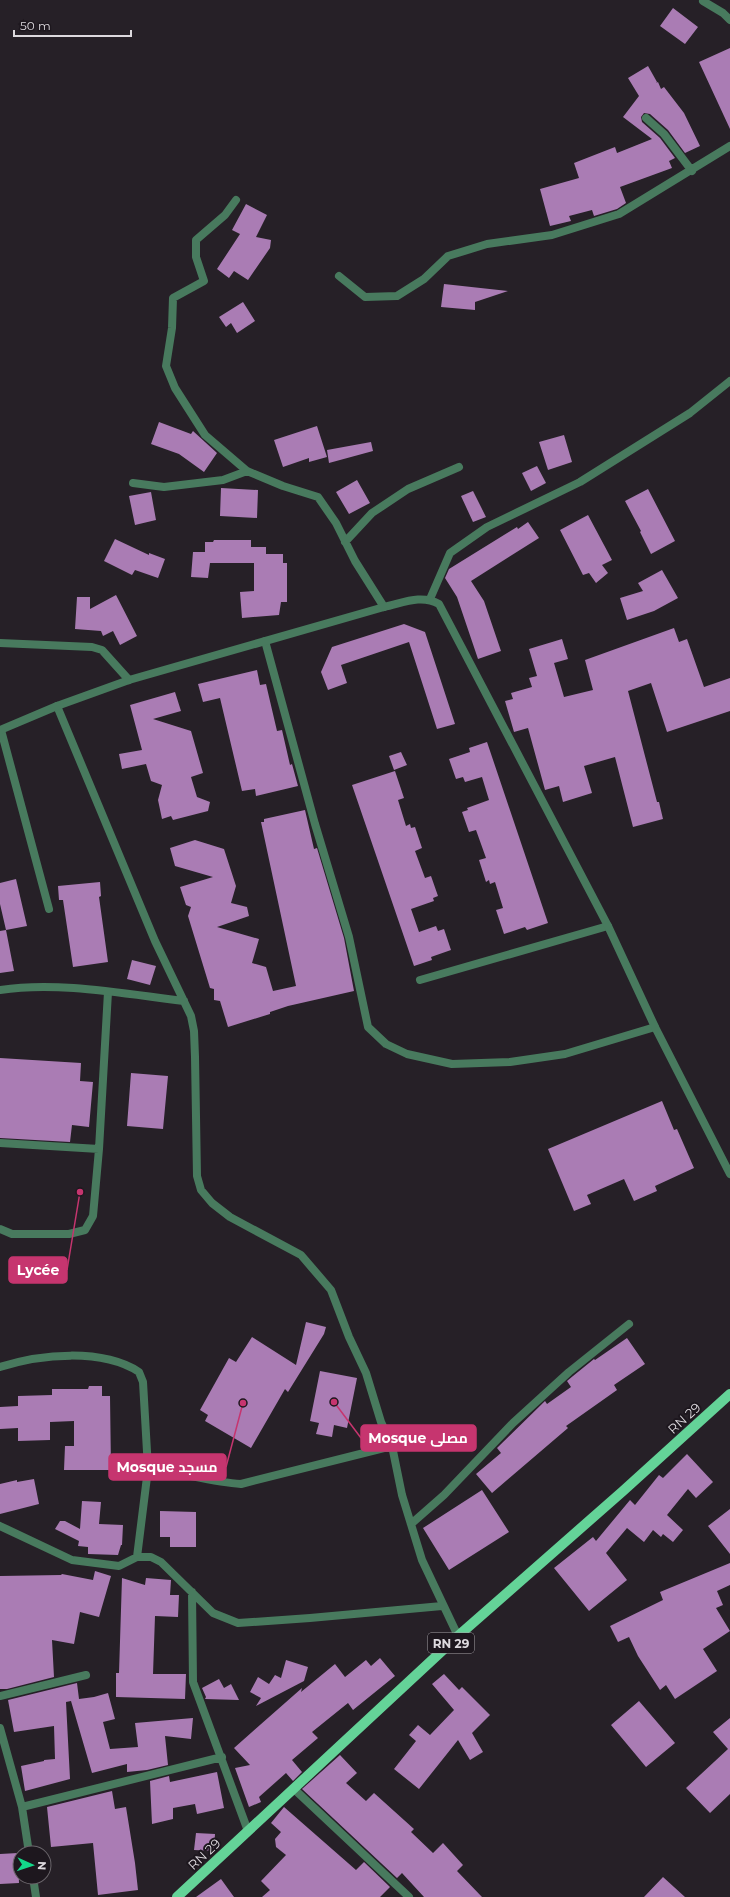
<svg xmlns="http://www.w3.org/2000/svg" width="730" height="1897" font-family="Montserrat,Cairo,sans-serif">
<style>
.building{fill:#aa7cb4}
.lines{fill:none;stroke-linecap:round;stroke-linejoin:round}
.service{stroke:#487a5e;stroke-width:8}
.minor{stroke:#487a5e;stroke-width:8}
.tertiary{stroke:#487a5e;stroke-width:8}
.primary{stroke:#64d398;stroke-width:10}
.labels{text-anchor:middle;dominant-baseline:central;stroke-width:4;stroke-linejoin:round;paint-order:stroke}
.shield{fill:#1d171e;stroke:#a39fa4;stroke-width:1}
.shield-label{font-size:12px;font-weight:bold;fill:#ddd9de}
.street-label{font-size:13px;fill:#ddd9de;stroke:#1d171e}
.leader{fill:none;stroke:#c6356f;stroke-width:1.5}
.callout-dot{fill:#c6356f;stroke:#1d171e;stroke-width:1.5}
.callout{fill:#c6356f;stroke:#c6356f;stroke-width:1.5}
.callout-label{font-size:14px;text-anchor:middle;font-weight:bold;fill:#fff}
</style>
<rect width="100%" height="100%" fill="#262027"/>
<path class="building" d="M673 8 698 27 685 44 660 26Z
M730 48V129L699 62Z
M648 66 657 82 656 83 658 82 661 89 664 87 684 113 700 146 685 153 668 130 650 114 644 113 641 117 642 122 660 138 675 158 669 161 672 168 620 187 626 203 617 209 594 216 592 210 569 216 571 221 550 226 540 189 579 178 574 163 615 147 617 153 652 139 623 117 639 96 628 78Z
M246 204 267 215 256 237 271 240 270 248 248 280 234 271 229 278 217 269 240 234 232 230Z
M444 284 508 291 475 302V310L441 307Z
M243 302 255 321 237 333 231 323 226 327 219 317Z
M159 422 191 434 193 431 217 453 204 472 179 454 151 444Z
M317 426 327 457 309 462V458L283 467 274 440Z
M564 435 572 462 548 470 539 442Z
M371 442 373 451 329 463 327 450Z
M537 466 546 483 531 491 522 473Z
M357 480 370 503 349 514 336 492Z
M221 488 258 490 257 518 220 516Z
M648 489 675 541 651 554 640 532 641 531 625 501Z
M473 491 486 517 473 522 461 496Z
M151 492 156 520 135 525 129 496Z
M588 515 612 560 602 565 608 573 596 583 589 573 583 575 560 530Z
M528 522 539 538 471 581 484 601 501 651 478 659 457 597 445 578 449 569 517 527 518 529Z
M115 539 149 555V553L165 559 158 578 135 570 132 575 104 561Z
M214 540H251V547H266V554H283V563H287V602H281L279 615 242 618 240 592 254 591V563H210L208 578 191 577 193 552H205V542H213Z
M662 570 678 598 654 611 627 620 620 598 643 591 638 583Z
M116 595 137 636 120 645 113 631 103 636 101 631 75 629 77 597H90V609Z
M404 624 425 632 455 724 437 729 409 642 341 665 347 683 328 690 321 672 332 647Z
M674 628 679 642 687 639 704 687 730 678V711L667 732 651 683 628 691 657 802H659L663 819 633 827 615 757 584 766 592 793 563 802 559 786 545 790 528 728 514 732 505 701 513 699 511 693 532 687 529 678 537 676 529 649 562 639 568 659 554 663 564 697 593 690 585 660Z
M257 670 260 685 266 684 277 731 282 730 290 765 292 764 298 786 256 796 255 789 242 791 220 698 203 702 198 684Z
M175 692 181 711 153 719 191 731 203 773 191 777 197 797 210 802 208 811 173 820 171 816 162 819 158 800 162 785 151 781 146 764 122 769 119 754 142 750 130 705Z
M487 742 548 923 527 930 525 927 504 934 496 910 503 908 495 882 490 884 489 880 486 882 479 860 486 858 476 830 469 832 462 812 468 810 467 808 489 800 482 777 465 782 463 777 456 779 449 759 470 752 469 748Z
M401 752 407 765 394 770 389 756Z
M395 771 404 798 398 800 406 826 410 824 411 828 415 827 422 848 415 851 425 878 431 876 438 896 433 898 434 901 411 909 419 932 436 926 438 931 444 929 451 950 431 957 432 960 414 966 352 785Z
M305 810 314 849 317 848 344 938 354 991 288 1006 270 1012V1014L228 1027 220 1001 214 1000V989L210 988 188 916 191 907 186 905 180 887 213 877 175 866 170 848 195 840 224 849 236 886 231 903 247 907 249 916 217 927 259 939 252 963 266 967 273 991 296 986 261 822H264V819Z
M16 879 27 926 6 930 14 971 0 973V931L6 930 0 904V883Z
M100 882 101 896 99 897 108 962 73 967 63 900H59L58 886Z
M132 960 156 966 150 985 127 979Z
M0 1058 81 1063 80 1081 93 1082 89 1127 72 1125 70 1142 0 1138Z
M131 1073 168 1076 163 1129 127 1126Z
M662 1101 674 1130 677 1129 694 1168 655 1186 657 1191 634 1201 624 1179 587 1195 591 1204 574 1211 548 1149Z
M306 1322 326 1327 324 1334 288 1392 285 1389 251 1448 205 1421 208 1415 200 1410 229 1358 236 1362 252 1337 296 1365Z
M627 1338 645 1364 614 1385 617 1390 566 1426 568 1428 492 1493 476 1474 501 1453 497 1448 545 1401 547 1404 571 1387 567 1381 573 1376 594 1359 595 1360Z
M320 1371 357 1378 347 1428 334 1425 332 1437 316 1434 319 1423 310 1421Z
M89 1386H102V1396H110L111 1470H64L65 1446H74V1421L50 1422V1440L18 1441V1428L0 1429V1407L18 1406V1396L52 1395V1389H88Z
M687 1454 713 1482 696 1498 688 1489 667 1515 683 1530 673 1542 663 1534 661 1537 653 1530 644 1542 627 1528 606 1553 627 1580 589 1611 554 1568 593 1537 596 1541 630 1500 635 1505 659 1475 663 1478Z
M34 1479 39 1504 0 1514V1484L17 1480V1482Z
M482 1490 509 1532 449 1570 423 1528Z
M82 1501 101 1502 99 1524 123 1525 122 1545H121L118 1555 88 1554V1547L78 1546 79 1541 55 1529 60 1521H65L80 1529Z
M730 1509V1554L708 1526Z
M160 1511 196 1512V1547H170V1537H160Z
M730 1563V1585L717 1591 723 1605 716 1608 730 1631 703 1649 717 1671 675 1699 666 1685 660 1690 638 1656 629 1637 618 1642 610 1626 663 1600 660 1592Z
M95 1571 111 1576 99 1617 80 1612 74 1644 52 1640 54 1677 7 1689H0V1576L61 1575 62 1574 93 1580Z
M122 1578 145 1585 146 1578 171 1580 170 1595H179L178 1617 155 1616 153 1674H186L185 1699 116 1697V1673H119Z
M380 1658 395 1676 353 1710 348 1703 312 1732 318 1738 292 1760 302 1772 293 1781 286 1773 259 1797 261 1802 249 1807 235 1768 250 1765 234 1748 302 1688 301 1692 335 1664 345 1677 366 1660 371 1666Z
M286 1660 308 1667 304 1681 256 1706 261 1698 250 1692 258 1677 269 1684 275 1675 281 1678Z
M444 1674 459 1690 462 1687 490 1715 472 1733 483 1752 470 1760 458 1740 419 1789 394 1769 416 1741 409 1735 418 1725 430 1735 454 1710 432 1684Z
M219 1679 224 1688 231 1684 239 1700 205 1699 206 1697 202 1688Z
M77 1683 79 1699 94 1697 108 1693 115 1719 103 1722 110 1749 138 1747 135 1723 193 1718 191 1739 165 1736 168 1765 147 1770 127 1772V1764L92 1773 71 1701 66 1702 70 1779 25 1791 21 1766 44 1761V1760L55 1759 54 1726 14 1732 8 1700Z
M639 1701 675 1743 646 1767 611 1725Z
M730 1718V1794L710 1813 686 1788 728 1749 713 1732Z
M340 1755 357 1773 346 1783 366 1801 374 1793 414 1829 411 1832 433 1853 443 1843 463 1865 457 1871 482 1897H424L402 1873 397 1878 302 1789Z
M217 1772 224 1808 197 1814 195 1804 173 1808V1819L152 1824 150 1781 169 1776 170 1782Z
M112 1791 115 1809 126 1807 135 1863 138 1890 98 1895 93 1843 51 1847 47 1807Z
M284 1807 356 1870 364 1862 390 1887 380 1897H262L270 1890 261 1881 286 1855 276 1847 275 1839 281 1832 271 1823Z
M196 1833 215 1834 214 1851 194 1850Z
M18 1853 19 1883 0 1884V1854Z
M663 1877 685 1897H644Z
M221 1879 234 1897H196Z"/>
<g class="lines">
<path class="service" d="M1 730 49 909
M0 1143 99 1149
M0 1229 12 1234H69L85 1230 93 1216 99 1149 108 992"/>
<path class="minor" d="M703 1 723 13 730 20
M646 118 664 134 692 171
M339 276 365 297 397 296 424 279 448 256 487 244 552 235 619 214 730 146
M247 471 283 486 318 497 336 523 355 561 384 607
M133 483 164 487 223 480 247 471 205 435 175 388 166 366 172 328 173 298 204 281 196 257V240L225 215 236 200
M345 542 372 513 408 489 459 467
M430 599 450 553 487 527 580 482 690 413 730 381
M265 641 315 824 349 937 368 1027 386 1044 407 1054 452 1064 510 1062 565 1054 655 1027
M0 643 92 647 102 650 129 680
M57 706 155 941 191 1016 194 1031 195 1057 197 1176 201 1190 212 1203 230 1217 301 1255 331 1290 349 1337 366 1373 381 1422 392 1446 402 1495 422 1560 458 1636
M420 980 608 926
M0 990C58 981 125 994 184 1001
M0 1367C40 1354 102 1348 139 1372L143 1382 148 1469 137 1557
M148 1469C180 1472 210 1482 241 1484L392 1446
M411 1524 444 1495 513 1423 569 1372 629 1324
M0 1526 72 1560 119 1566 137 1557H151L161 1562 213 1613 238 1623 310 1618 442 1606
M192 1592 193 1682 248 1831
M0 1696 86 1675
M0 1728 22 1807 29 1853
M294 1789 409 1897
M22 1807 222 1757
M33 1877 36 1897"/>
<path class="tertiary" d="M0 730 57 706 129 680 384 607C403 603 421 594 439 604L608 926 655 1027 730 1174"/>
<path class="primary" d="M177 1897 458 1636 623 1491 730 1394"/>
</g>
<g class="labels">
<rect class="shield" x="428" y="1633" width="46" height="20" rx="3"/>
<g class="shield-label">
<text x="451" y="1643">RN 29</text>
</g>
<g class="street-label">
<text transform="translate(684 1418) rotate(-42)">RN 29</text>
<text transform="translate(204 1854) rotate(-43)">RN 29</text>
</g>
</g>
<path class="leader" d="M80 1192L67 1270M334 1402L361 1438M243 1403L226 1467"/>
<g class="callout-dot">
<circle cx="80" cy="1192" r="4"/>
<circle cx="334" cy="1402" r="4"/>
<circle cx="243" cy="1403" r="4"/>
</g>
<g class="callout">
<rect x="9" y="1257" width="58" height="26" rx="4"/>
<rect x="361" y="1425" width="115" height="26" rx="4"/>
<rect x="109" y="1454" width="117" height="26" rx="4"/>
</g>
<g class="callout-label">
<text x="38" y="1275">Lycée</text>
<text x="418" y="1443">Mosque مصلى</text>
<text x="167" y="1472">Mosque مسجد</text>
</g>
<g transform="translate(32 1865) rotate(93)"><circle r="19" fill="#1d171e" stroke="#6a656b"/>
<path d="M0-3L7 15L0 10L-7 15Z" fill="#13d98a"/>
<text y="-6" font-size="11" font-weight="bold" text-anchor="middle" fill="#ddd9de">N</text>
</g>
<path d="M14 30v6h117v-6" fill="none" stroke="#ddd9de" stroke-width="2"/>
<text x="20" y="30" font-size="12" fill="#ddd9de" stroke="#1d171e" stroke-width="3" paint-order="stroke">50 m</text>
</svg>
